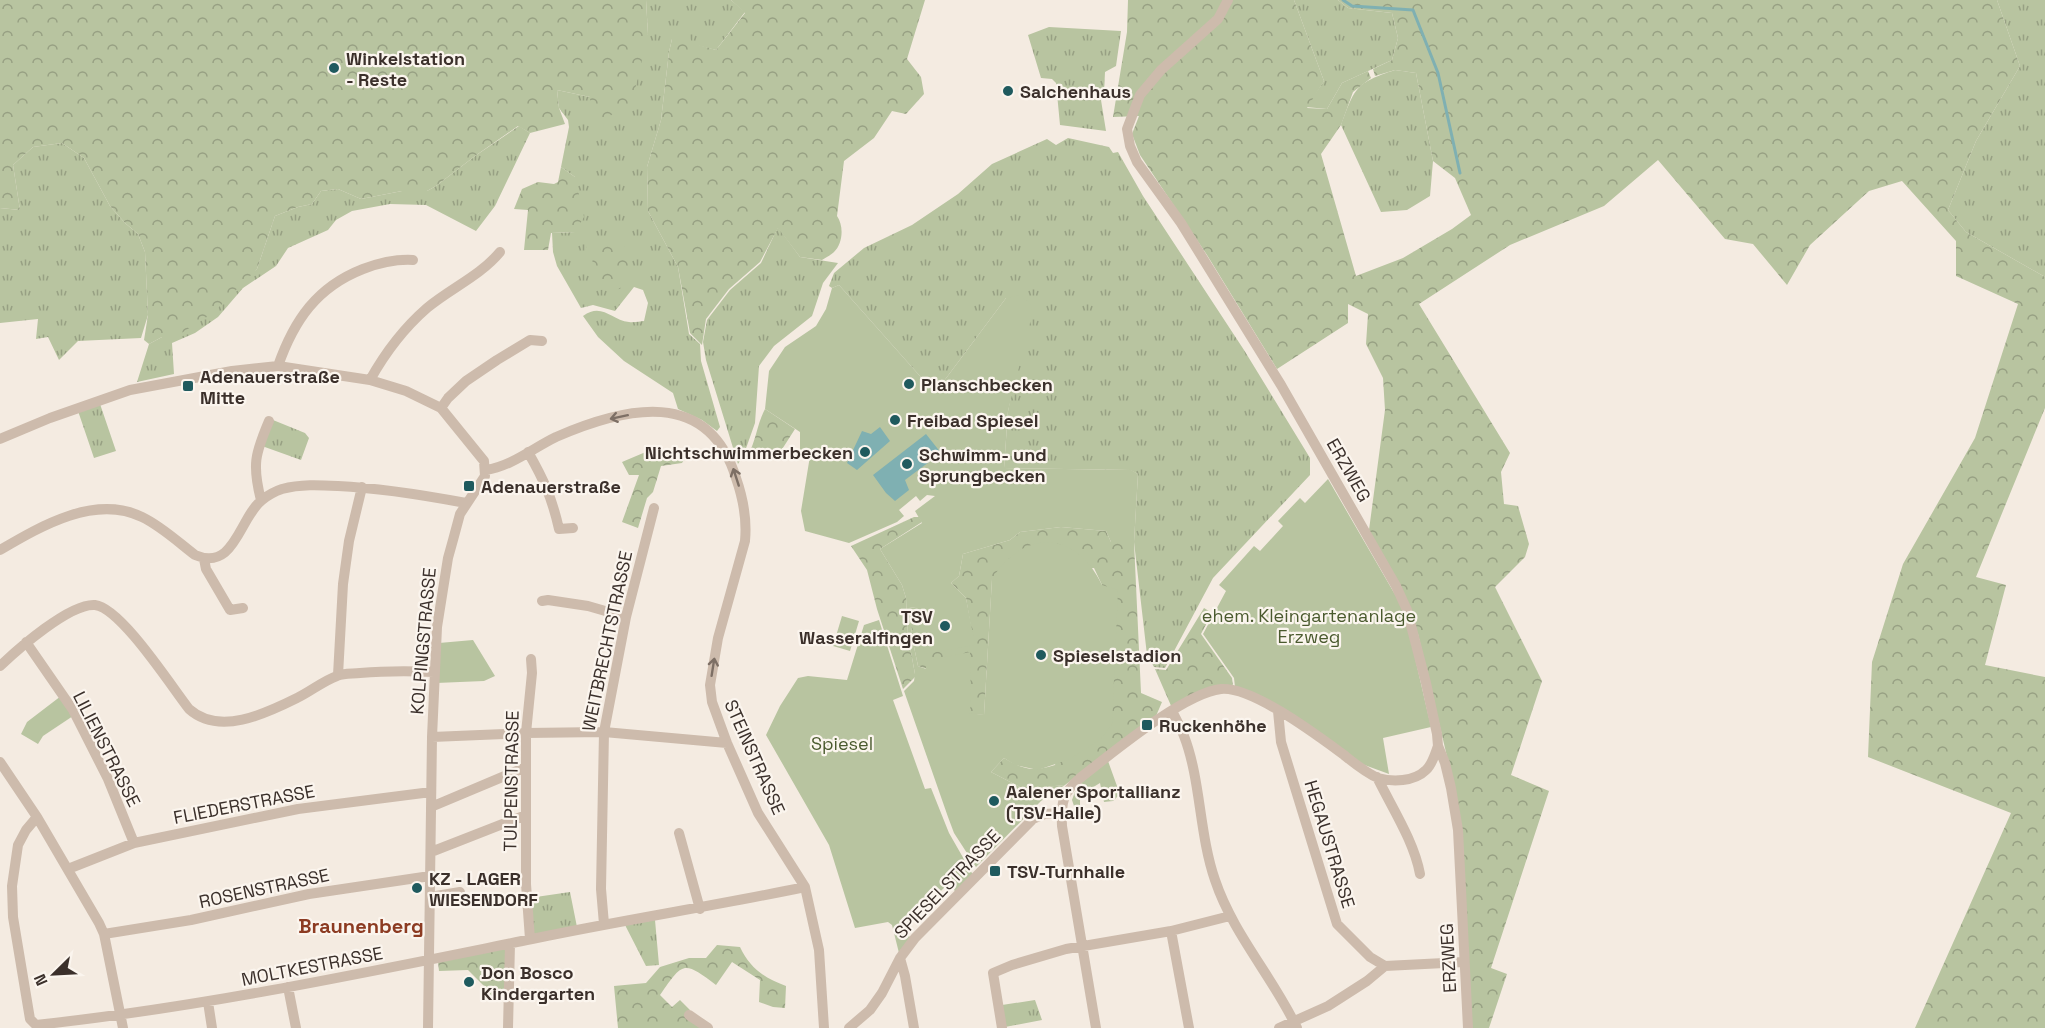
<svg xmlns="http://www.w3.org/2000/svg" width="2045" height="1028" font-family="'Space Grotesk',sans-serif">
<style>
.grass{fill:url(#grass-tufts)}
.forest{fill:url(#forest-crowns)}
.green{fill:#b8c4a0}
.water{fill:#7fb0b2}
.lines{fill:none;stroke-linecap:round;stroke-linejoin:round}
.stream{stroke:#7fb0b2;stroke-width:3}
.minor{stroke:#cdbbac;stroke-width:10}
.oneway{stroke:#7d6f65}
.poi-dot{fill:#1f5a5e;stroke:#fbf5ee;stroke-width:2}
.labels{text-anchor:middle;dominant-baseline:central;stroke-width:4.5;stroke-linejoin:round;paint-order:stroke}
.poi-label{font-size:18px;font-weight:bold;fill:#3b302b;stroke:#fbf5ee;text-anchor:start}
.street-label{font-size:18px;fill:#3b302b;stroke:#fbf5ee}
.park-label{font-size:18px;fill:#4a5a2e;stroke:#fbf5ee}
.neighbourhood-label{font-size:20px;font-weight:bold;fill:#8c3b22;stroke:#fbf5ee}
</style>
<defs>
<pattern id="grass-tufts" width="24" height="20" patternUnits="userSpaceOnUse" patternTransform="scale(1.5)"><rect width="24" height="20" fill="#b8c4a0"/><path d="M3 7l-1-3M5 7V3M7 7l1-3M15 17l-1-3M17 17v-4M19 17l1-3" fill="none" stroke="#97a083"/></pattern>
<pattern id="forest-crowns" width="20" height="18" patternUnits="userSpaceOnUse" patternTransform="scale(1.5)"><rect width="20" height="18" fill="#b8c4a0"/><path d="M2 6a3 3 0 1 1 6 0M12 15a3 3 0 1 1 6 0" fill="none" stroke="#97a083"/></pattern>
</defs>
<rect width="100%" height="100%" fill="#f4ebe1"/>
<path class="grass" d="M646 0H731L745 12 716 50 672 39 669 52 661 120 647 167 648 211 678 267 689 334 700 344 701 361 720 427 717 431 702 420 678 409 673 393 624 361 598 337 583 316C602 302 611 320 629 322 634 323 640 321 644 321L648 303 643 290 634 287 615 311 593 305 581 308 557 266 553 252 552 233 575 232V177L561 167 569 127 568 120 559 108 557 90 590 97 648 34Z
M1294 0H1338L1348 8 1392 13 1398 38 1392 60 1342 83 1327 109 1306 107 1324 81Z
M1997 0H2045V277L1966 232 1948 210 1976 141 2020 66Z
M1049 27 1121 31 1116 66 1105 72 1104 93 1101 100 1106 131 1060 125 1056 83 1052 79 1041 78 1028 35Z
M1395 70 1416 73 1433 161 1430 196 1407 210 1381 212 1341 125C1355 88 1355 83 1395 70Z
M519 126 530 133 495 206 476 231 426 205 390 204 352 211 336 220 328 230 288 248 276 266 243 288 218 317 195 333 172 343 174 374 137 382 149 344 162 337 257 269 275 216 298 207 312 204 321 191 338 189 361 199 402 191H427L436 186 475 156Z
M1068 138 1109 147 1113 153 1118 152 1143 196 1244 350 1310 458V475L1213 578 1165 668 1154 667 1147 655 1134 542 1138 474 1130 470 1004 468 1008 411 1014 382 1006 298 935 393 839 285 832 288 829 286 834 273 864 248 912 225 958 194 992 164 1047 139 1056 145Z
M62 143 84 158 110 206 125 223 138 234 145 252 148 315 141 338 78 341 59 360 48 337 36 339 38 319 0 323V208L20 210 13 165 33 147Z
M778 227 800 257 838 263 823 283 812 316 774 346 759 366 755 423 744 454 738 464 706 360 703 342 707 320 730 290 761 263Z
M100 404 116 451 94 458 78 411Z
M273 420 305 433 309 438 301 460 262 446Z
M570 892 577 927 532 937 529 898Z
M655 920 659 965 646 966 625 925Z
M1035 1000 1042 1020 1005 1027 1002 1005Z"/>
<path class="forest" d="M0 0H646L648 34 632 103 603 120 591 116 590 97 557 90 559 108 565 124 530 133 518 126 475 156 436 186 427 191H402L361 199 338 189 321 191 312 204 298 207 275 216 257 269 213 313 172 339 162 337 149 344 144 340 148 315 145 252 138 234 125 223 110 206 84 158 62 143 33 147 13 165 20 210 0 208Z
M731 0H925L907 59 921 77 924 94 906 114 892 111 874 138 844 161 837 216C844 226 843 243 834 252 831 255 825 258 822 260L800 257 778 228 760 262 729 289 706 319 702 345 690 333 678 267 648 211 647 167 661 120 669 52 672 39 688 33 692 43 716 50 745 13Z
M1128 0H1294L1324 81 1307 108 1327 109 1342 83 1368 71 1371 78 1353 92 1341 125 1321 154 1356 276 1403 258 1452 229 1471 215 1455 178 1433 161 1416 73 1395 70 1375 76 1373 69 1392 60 1398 38 1392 13 1348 8 1338 0H1997L2020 66 1976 141 1948 210 1966 232 2045 277V408L1976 577 2006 585 1985 665 2045 677V1028H1915L2011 813 1868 757 1872 662 1903 564 1975 438 2018 304 1956 276V241L1902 181 1869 191 1810 245 1787 285 1753 244 1725 239 1658 160 1604 206 1510 245 1419 304 1510 453 1501 472 1504 504 1518 506 1529 544 1525 557 1495 587 1542 681 1511 775 1549 791 1491 968 1507 974 1489 1028H1472L1454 786 1418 634 1369 530 1385 410 1383 378 1366 344 1368 314 1348 304V323L1277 369 1207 255 1140 155 1132 134 1139 116 1113 117 1127 32Z
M561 167 575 177 584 217 575 232 551 233 548 250H524L528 210 514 209 522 189 538 182 554 184 558 182Z
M588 243 624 244 632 264 620 289 599 290 591 270 593 258 585 251Z
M765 409 795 429 779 454 748 455C756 441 757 424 765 409Z
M648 451 663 455 689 452 682 463 661 466 653 492 647 498 638 528 622 522 639 475H629L622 462Z
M914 517H919L922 522 880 549 902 585 906 598 908 636 915 674V677L903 689 877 609 867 570 851 546Z
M1061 527 1106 531 1111 542H1134L1141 693 1162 702 1156 716 1065 785 1024 789 991 772 1004 758C1024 770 1033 772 1055 765L1102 585 1094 568 992 579 984 715 969 714 926 661 927 669 918 666 913 642 909 608 916 607 974 645 966 598 951 583 959 576 963 554 1010 540 1020 532Z
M1204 608 1212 613 1201 634 1232 678 1233 686 1172 708 1155 669 1166 670Z
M717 945 740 947C750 968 764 978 786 986L785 1008 773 1007 759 1002 760 980 732 962 716 985C683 960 683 962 660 995L672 1007 680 1000 690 1010 685 1016 702 1028H618L614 986 646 983 660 967 689 958H706Z
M507 948 506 999 493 1000 488 990 468 970 439 971 438 962Z"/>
<path class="green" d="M839 285 935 393 1006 298 1020 295 1032 305 1031 319 1008 411 1004 468 1131 470 1138 474 1134 542H1111L1106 531 1061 527 1020 532 1010 540 963 554 959 576 951 583 966 598 975 645 925 654 916 607 909 608 913 642 918 666 926 669V661L970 652 971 705 969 713 984 715 992 579C1024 528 1076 530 1102 585L1118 590 1112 724 1101 739 1070 759 1038 770 1015 765 1004 758 991 772 1024 789 1065 785 1041 801 976 867 954 833 948 817 904 691 914 681 915 674 908 636 906 598 902 585 880 549 922 523 915 511 935 496 927 495 920 501 916 496 899 510 904 516 897 522 849 543 805 531 801 511 810 456 800 455V432L765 409 769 371 785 347 816 326 826 309 832 288Z
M1328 479 1404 610 1431 727 1383 738 1389 774 1359 763 1235 687 1234 678 1203 634 1226 591 1219 585 1254 546 1260 551 1283 526 1278 521 1300 498 1305 503Z
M842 616 859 621 850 651 833 646Z
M879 620 903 696 893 700 925 789 931 788 949 833 973 875 956 892 948 884 902 929 911 938 899 953 892 925 888 922 855 928 829 845 766 735 780 706 798 678 808 676 847 680 864 625Z
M473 640 495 676 484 681 436 683 439 643Z
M61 696 73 716 43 736 38 744 21 734 27 722Z
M1108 761 1117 786 1118 796 1113 801 1104 802 1100 783 1080 795V806H1074L1072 800 1077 786Z"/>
<path class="water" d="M880 427 890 441 857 470 847 463 862 431 871 434Z
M926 434 941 453 905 480 909 490 895 501 886 493 873 475Z"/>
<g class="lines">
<path class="stream" d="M1343 0 1352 6 1413 10 1438 73 1460 173"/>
<path class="minor" d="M1228 0 1218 19 1161 70 1140 95 1127 129 1130 146 1137 162 1181 223 1281 385 1396 586 1407 610 1426 683 1437 734 1438 746 1445 763 1451 788 1458 830 1468 1028
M278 366C294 320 317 287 363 269 379 263 395 259 413 260
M370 380C385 353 404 328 427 308 451 288 480 276 500 252
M441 408 448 398 466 381 497 360 530 340 542 341
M0 439 50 418 130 390 232 371 278 366 370 380 406 391 441 408 484 461 485 476 460 514 453 540 448 558 437 627 432 737 428 1028
M528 452C544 480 552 498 559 529L573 528
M486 470C512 466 533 448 556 437 625 407 708 387 736 478 743 498 747 520 745 541L718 638 710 685 712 702 727 743 758 813 805 887 819 950 824 1028
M261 500C252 465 255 454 269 421
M0 550C41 526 95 494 142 517 161 526 178 542 195 555 235 572 239 518 262 500 267 496 276 491 282 489 301 484 319 485 338 486 381 488 423 495 466 503
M204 559 206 569 230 610 243 608
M542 601 548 600 588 606 626 617
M26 642 73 710 108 779 134 843
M0 666C18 649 70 603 95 605 121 608 171 686 189 709 219 736 265 714 297 698 310 692 323 681 337 676 344 673 353 674 360 673 385 671 409 671 434 672
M338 675 343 584 349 541 362 487
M1172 711C1176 719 1181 728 1184 736 1201 780 1199 834 1215 880 1233 934 1273 977 1297 1028
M1278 711 1281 742 1337 924 1370 957 1385 966
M432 737 526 733 604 732 727 743
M0 762 37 817 99 923 104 934 123 1028
M1377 777C1392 808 1414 841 1420 874
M431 807 526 767
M37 817 26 830 18 845 12 886 13 917 30 1019 36 1025C203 1007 368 972 532 939 623 920 714 906 805 887
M679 833 700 909
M431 852 526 815
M68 869 134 843 298 809 431 792
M430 897 460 892
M604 924 601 889 604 732 626 617 654 508
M1171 931 1189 1028
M104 934 191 920 309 894 430 876
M530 939 526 884V733L532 673 531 659
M900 958 905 976 914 1028
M288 987 296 1028
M208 1002 212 1028
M689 1015 708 1028
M508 1028 510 944
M849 1028 870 1010 882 993 900 958 915 938 1033 819 1045 814 1062 813
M1002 1028 993 973 1012 965 1066 949 1171 931 1230 916
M1096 1028 1062 826C1061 804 1062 793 1080 778 1111 754 1184 693 1221 689 1252 686 1318 736 1344 755 1354 763 1366 773 1378 778 1392 782 1414 782 1426 770 1432 765 1435 754 1438 746
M1279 1028 1328 1006 1367 981 1385 966 1464 962"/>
</g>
<defs><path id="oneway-shaft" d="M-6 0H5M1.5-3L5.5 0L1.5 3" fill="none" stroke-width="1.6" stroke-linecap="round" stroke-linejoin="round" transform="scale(1.5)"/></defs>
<g class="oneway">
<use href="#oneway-shaft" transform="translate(619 417) rotate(168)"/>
<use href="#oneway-shaft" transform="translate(736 477) rotate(-108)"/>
<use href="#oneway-shaft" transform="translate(713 667) rotate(-81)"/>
</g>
<g class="poi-dot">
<circle cx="334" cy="68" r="6"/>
<circle cx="1008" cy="91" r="6"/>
<circle cx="909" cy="384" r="6"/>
<rect x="182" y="380" width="12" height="12" rx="3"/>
<circle cx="895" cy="420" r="6"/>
<circle cx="865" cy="452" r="6"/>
<circle cx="907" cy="464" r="6"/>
<rect x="463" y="480" width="12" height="12" rx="3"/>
<circle cx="945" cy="626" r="6"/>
<circle cx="1041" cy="655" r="6"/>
<rect x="1141" y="719" width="12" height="12" rx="3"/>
<circle cx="994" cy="801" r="6"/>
<rect x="989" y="865" width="12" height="12" rx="3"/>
<circle cx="417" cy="888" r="6"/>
<circle cx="469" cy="982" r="6"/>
</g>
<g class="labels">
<g class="poi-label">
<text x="346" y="58">Winkelstation<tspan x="346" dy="21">- Reste</tspan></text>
<text x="1020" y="91">Salchenhaus</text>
<text x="200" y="376">Adenauerstraße<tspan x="200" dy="21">Mitte</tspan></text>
<text x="921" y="384">Planschbecken</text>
<text x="907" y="420">Freibad Spiesel</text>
<text x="853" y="452" text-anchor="end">Nichtschwimmerbecken</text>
<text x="919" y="454">Schwimm- und<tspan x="919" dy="21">Sprungbecken</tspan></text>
<text x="481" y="486">Adenauerstraße</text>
<text x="933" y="616" text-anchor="end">TSV<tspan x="933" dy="21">Wasseralfingen</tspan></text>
<text x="1053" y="655">Spieselstadion</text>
<text x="1159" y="725">Ruckenhöhe</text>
<text x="1006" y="791">Aalener Sportallianz<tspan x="1006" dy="21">(TSV-Halle)</tspan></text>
<text x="1007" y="871">TSV-Turnhalle</text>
<text x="429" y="878">KZ - LAGER<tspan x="429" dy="21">WIESENDORF</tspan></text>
<text x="481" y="972">Don Bosco<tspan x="481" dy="21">Kindergarten</tspan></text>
</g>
<g class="street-label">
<text transform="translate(1349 470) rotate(60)">ERZWEG</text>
<text transform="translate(423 641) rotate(-85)">KOLPINGSTRASSE</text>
<text transform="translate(607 641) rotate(-78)">WEITBRECHTSTRASSE</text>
<text transform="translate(107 749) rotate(63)">LILIENSTRASSE</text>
<text transform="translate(755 757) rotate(66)">STEINSTRASSE</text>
<text transform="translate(511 781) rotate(-89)">TULPENSTRASSE</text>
<text transform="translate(244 804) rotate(-11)">FLIEDERSTRASSE</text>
<text transform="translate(1330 844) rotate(73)">HEGAUSTRASSE</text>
<text transform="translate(947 884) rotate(-46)">SPIESELSTRASSE</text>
<text transform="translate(264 888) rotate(-12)">ROSENSTRASSE</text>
<text transform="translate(1448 958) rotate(-93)">ERZWEG</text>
<text transform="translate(312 966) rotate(-11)">MOLTKESTRASSE</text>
</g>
<g class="park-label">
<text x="1309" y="615">ehem. Kleingartenanlage<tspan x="1309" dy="21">Erzweg</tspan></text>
<text x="842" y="743">Spiesel</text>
</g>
<g class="neighbourhood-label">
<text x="361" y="926">Braunenberg</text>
</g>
</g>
<g transform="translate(54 974) rotate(246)" stroke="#fbf5ee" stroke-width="4.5" paint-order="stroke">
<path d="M0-4.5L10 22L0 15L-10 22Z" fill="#3b302b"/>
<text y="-9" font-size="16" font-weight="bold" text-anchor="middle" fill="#3b302b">N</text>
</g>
</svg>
